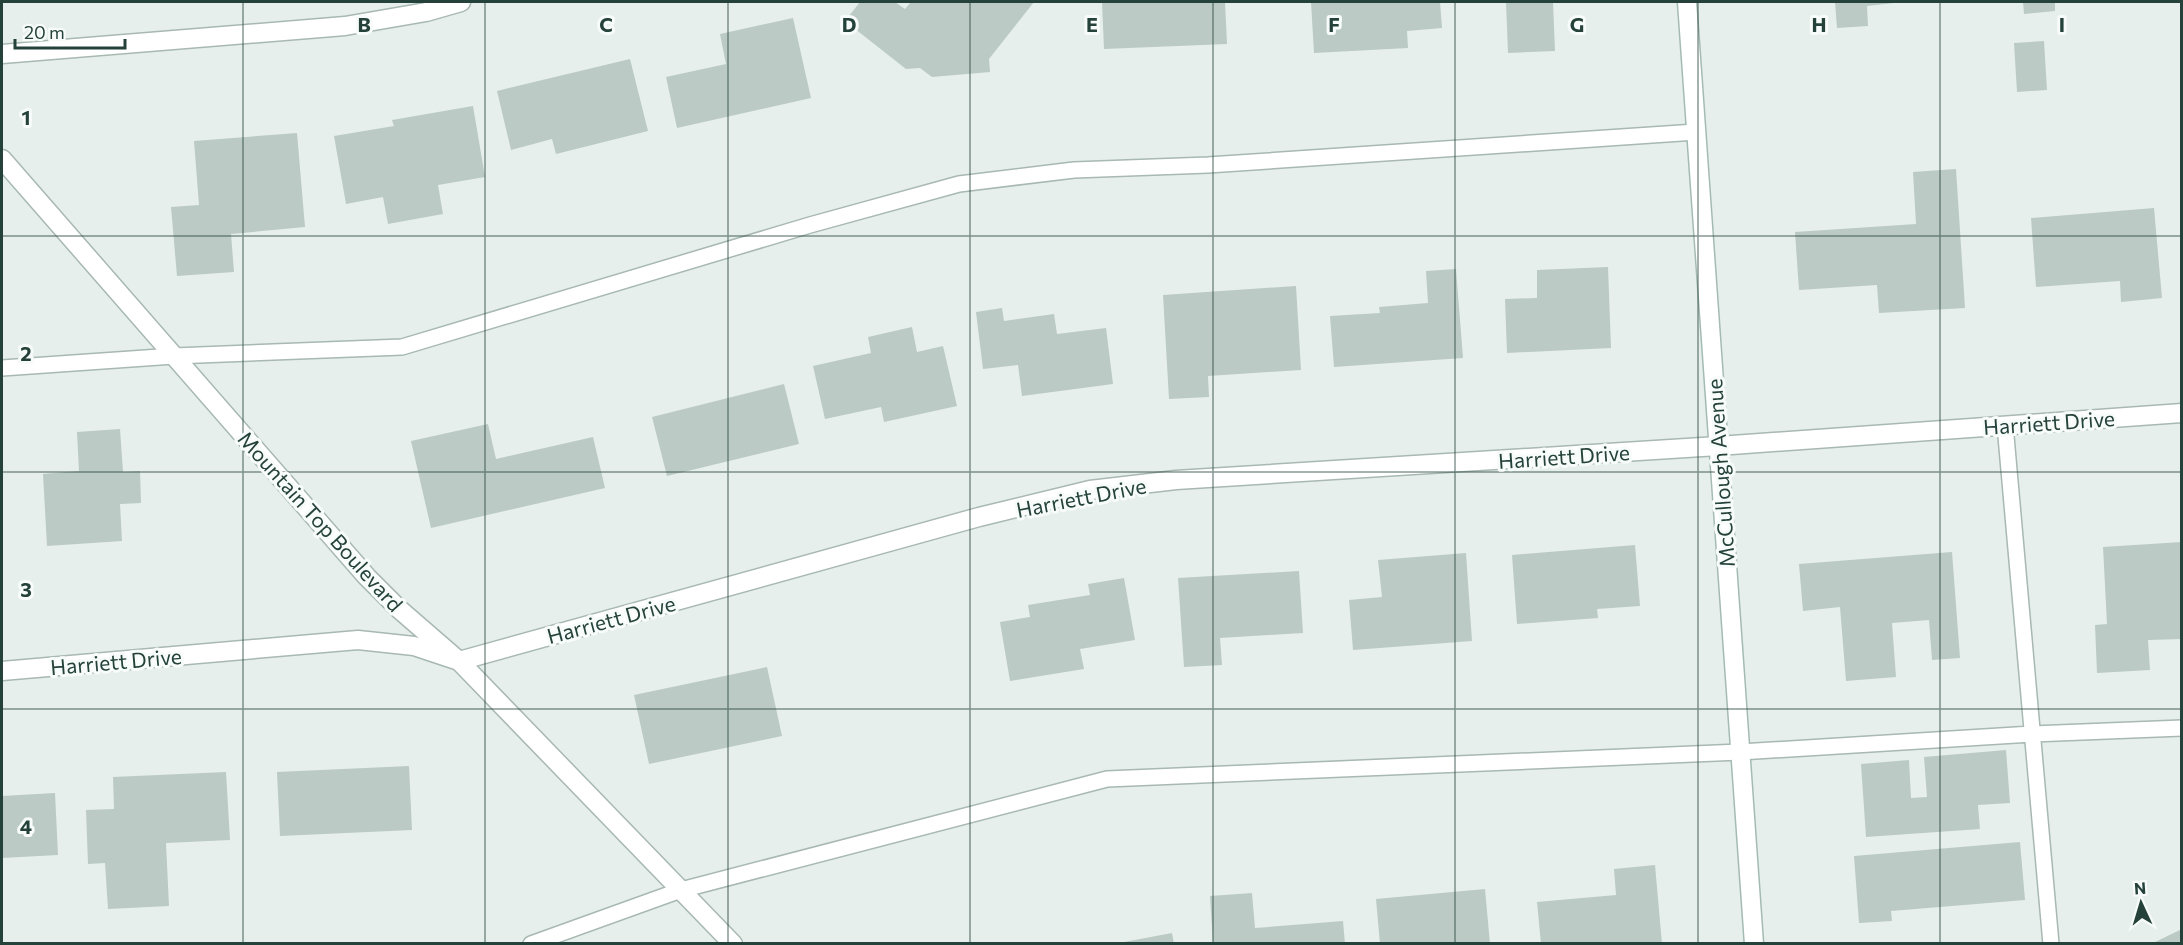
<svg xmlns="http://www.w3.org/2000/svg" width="2183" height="945" font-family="Commissioner,sans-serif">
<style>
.building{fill:#bbcac4}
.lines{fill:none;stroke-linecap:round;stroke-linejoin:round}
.lane-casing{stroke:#a8b8b2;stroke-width:18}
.street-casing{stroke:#a8b8b2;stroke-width:21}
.secondary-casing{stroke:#a4bbb3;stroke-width:21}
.lane{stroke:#fff;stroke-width:15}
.street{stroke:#fff;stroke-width:18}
.secondary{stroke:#fff;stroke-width:18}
.grid{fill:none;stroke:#24423a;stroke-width:1.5;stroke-opacity:0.55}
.labels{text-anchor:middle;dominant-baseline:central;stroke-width:6;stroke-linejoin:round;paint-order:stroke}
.street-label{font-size:21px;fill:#24423a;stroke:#f7fbf9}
.grid-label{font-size:20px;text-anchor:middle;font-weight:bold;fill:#24423a;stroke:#f7fbf9;stroke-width:6;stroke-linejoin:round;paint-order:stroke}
</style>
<rect width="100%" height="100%" fill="#e6efeb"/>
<path class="building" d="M860 2H895L905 9 911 2H1034L989 59 990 72 932 77 920 68 906 69 845 21Z
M1102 2H1225L1227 44 1104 49Z
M1311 2H1440L1442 28 1407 31 1408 48 1314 53Z
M1506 2H1553L1555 51 1508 53Z
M1835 2H1894V3L1867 6 1868 26 1837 28Z
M2023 2H2055V11L2024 14Z
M793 18 811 98 677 128 666 77 726 64 720 34Z
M2044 41 2047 90 2017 92 2014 43Z
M630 59 648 131 556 154 552 139 511 150 497 91Z
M473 106 485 177 438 185 443 214 388 224 383 197 346 204 334 136 394 126 392 120Z
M297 133 305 227 231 234 234 272 177 276 171 207 199 205 194 141Z
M1956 169 1965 308 1879 313 1877 285 1799 290 1795 232 1916 224 1913 172Z
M2154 208 2162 298 2121 302 2120 281 2036 287 2031 218Z
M1608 267 1611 348 1507 353 1505 299 1537 298V270Z
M1456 269 1463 358 1334 367 1330 316 1380 313 1379 307 1428 303 1426 271Z
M1296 286 1301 370 1208 376 1209 397 1169 399 1163 295Z
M1002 308 1004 321 1054 314 1057 334 1106 328 1113 384 1022 396 1018 365 983 369 976 312Z
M912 327 917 352 943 346 957 406 884 422 881 407 825 419 813 366 871 353 868 337Z
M784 384 799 444 667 476 652 417Z
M488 424 496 459 593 437 605 488 431 528 411 441Z
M120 429 123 472 140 471 141 503 120 504 122 541 47 546 43 474 79 471 77 432Z
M2182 542V639L2148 640 2150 670 2097 673 2095 625 2107 624 2103 547Z
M1635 545 1640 606 1597 609 1598 618 1517 624 1512 555Z
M1952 552 1960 658 1932 660 1929 620 1892 623 1896 677 1846 681 1840 607 1803 611 1799 564Z
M1466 553 1472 641 1353 650 1349 600 1382 597 1378 560Z
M1299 571 1303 633 1220 638 1222 665 1184 667 1178 578Z
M1124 578 1135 640 1080 649 1084 669 1010 681 1000 622 1030 617 1028 605 1090 595 1088 584Z
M767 667 782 736 649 764 634 695Z
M2006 750 2010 803 1978 805 1980 829 1866 837 1861 764 1909 760 1911 798 1927 797 1924 757Z
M409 766 412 830 280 836 277 772Z
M226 772 230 840 166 843 169 906 108 909 105 863 88 864 86 810 114 809 113 777Z
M55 793 58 855 2 858V796Z
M2020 842 2025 900 1891 911 1892 921 1859 923 1854 856Z
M1655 865 1662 944H1541L1537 902 1616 895 1614 869Z
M1485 889 1490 944H1380L1376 899Z
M1252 893 1255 928 1343 921 1345 944H1213L1210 896Z
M2182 929V944H2151Z
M1172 933 1174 944H1124V942Z"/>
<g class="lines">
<defs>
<path id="lane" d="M2 368 174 356 402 347 810 225 959 184 1074 170 1208 165 1696 132
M2005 425 2051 944
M531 944 681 890 1107 779 1740 752 2032 734 2182 728"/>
<path id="street" d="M2 54 345 26 426 12 461 2
M2 159 367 577 399 609 459 661 733 944
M2 671 358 640 414 646 459 661 979 517 1090 490 1176 480 1718 446 2182 413"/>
<path id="secondary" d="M1687 2 1754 944"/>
</defs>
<use href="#lane" class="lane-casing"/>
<use href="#street" class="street-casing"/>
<use href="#secondary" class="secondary-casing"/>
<use href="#lane" class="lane"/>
<use href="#street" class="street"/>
<use href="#secondary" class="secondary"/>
</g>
<path class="grid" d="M243 2V944M485 2V944M728 2V944M970 2V944M1213 2V944M1455 2V944M1698 2V944M1940 2V944M2 236H2182M2 472H2182M2 709H2182"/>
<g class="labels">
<g class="street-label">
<text transform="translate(2049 422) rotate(-4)">Harriett Drive</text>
<text transform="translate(1564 456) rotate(-4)">Harriett Drive</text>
<text transform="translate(1720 473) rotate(-94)">McCullough Avenue</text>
<text transform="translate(1081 497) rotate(-11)">Harriett Drive</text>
<text transform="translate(321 521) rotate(48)">Mountain Top Boulevard</text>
<text transform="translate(611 619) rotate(-15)">Harriett Drive</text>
<text transform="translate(116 661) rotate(-5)">Harriett Drive</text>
</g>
</g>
<g class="grid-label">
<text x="364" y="32">B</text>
<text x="606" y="32">C</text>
<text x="849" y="32">D</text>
<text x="1092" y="32">E</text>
<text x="1334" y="32">F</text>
<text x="1577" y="32">G</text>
<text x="1819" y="32">H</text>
<text x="2062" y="32">I</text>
<text x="26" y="125">1</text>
<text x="26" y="361">2</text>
<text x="26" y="597">3</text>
<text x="26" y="834">4</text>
</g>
<rect width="2183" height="945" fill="none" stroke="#24423a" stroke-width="6"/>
<g transform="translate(2141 903) rotate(356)" stroke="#f7fbf9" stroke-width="4.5" paint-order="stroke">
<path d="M0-4.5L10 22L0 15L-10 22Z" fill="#24423a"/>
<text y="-9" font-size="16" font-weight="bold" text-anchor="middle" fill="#24423a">N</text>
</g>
<path d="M15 39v9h110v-9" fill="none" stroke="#24423a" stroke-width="3"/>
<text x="24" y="39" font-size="18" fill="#24423a" stroke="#f7fbf9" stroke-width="4.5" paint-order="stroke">20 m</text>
</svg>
